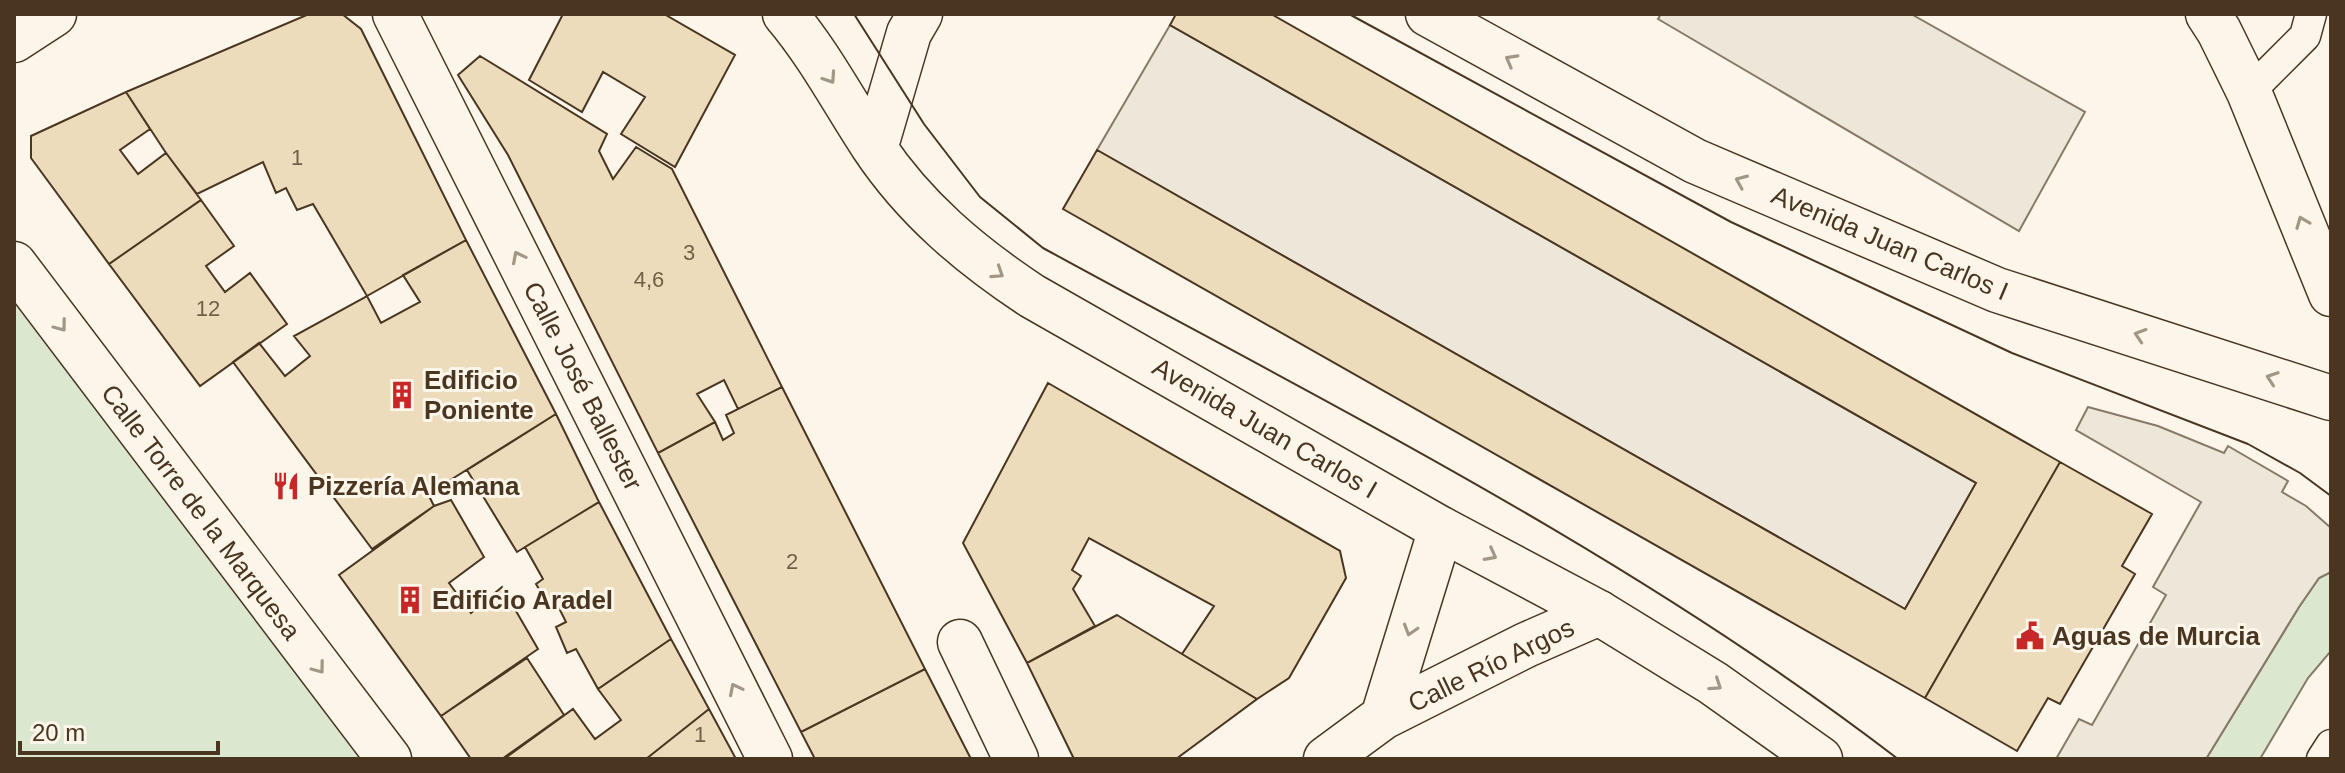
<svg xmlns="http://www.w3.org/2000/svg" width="2345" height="773" font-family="Helvetica,sans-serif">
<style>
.green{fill:#dce7d0;stroke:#887966;stroke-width:2}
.parking{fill:#ede7d9;stroke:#887966;stroke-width:2}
.building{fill:#ecdcbc;stroke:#4a3520;stroke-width:2}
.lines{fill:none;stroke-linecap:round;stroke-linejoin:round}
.lane-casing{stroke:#4a3520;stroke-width:33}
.street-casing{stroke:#4a3520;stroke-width:47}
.primary-casing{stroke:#4a3520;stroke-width:47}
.lane{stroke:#fbf6e9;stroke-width:30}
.street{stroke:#fbf6e9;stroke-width:44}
.primary{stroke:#fbf6e9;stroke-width:44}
.tram{stroke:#4a3520;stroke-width:2}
.oneway{stroke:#a29684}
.labels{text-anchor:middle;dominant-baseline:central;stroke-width:6;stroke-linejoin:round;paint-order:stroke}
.number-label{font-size:22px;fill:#725f47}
.street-label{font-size:26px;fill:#4a3520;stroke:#fbf6e9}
.poi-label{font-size:26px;font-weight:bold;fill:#4a3520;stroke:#fbf6e9;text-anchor:start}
</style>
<rect width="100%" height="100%" fill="#fbf6e9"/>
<path class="green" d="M14 264 389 759H14Z
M2331 572V651L2308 678 2260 759H2206L2299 607 2319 578Z"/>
<path class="parking" d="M1661 14H1911L2085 112 2019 231 1658 19Z
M1170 25 1976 483 1905 609 1097 150Z
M2088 407 2158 426 2224 453 2228 446 2288 481 2282 492 2306 506 2331 528V572L2319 578 2299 607 2206 759H2056L2079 719 2092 725 2166 595 2153 587 2201 502 2076 430Z"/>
<path class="building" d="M309 14H342L361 29 466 240 367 296 313 204 297 210 286 188 276 193 263 162 197 194 166 153 126 92Z
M563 14H664L735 55 675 167 621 134 645 97 603 72 582 112 529 80Z
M1176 14H1271L2060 462 1925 698 1063 209 1097 150 1905 609 1976 483 1170 25Z
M480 56 607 134 599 151 613 179 636 147 672 169 782 387 738 409 724 380 697 394 715 422 658 453 508 155 458 75Z
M126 92 150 129 120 150 138 174 166 153 201 200 109 264 31 158V136Z
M201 200 234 246 206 266 225 292 250 273 287 324 200 386 109 264Z
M466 240 556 414 428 494 434 506 372 549 233 362 259 343 285 376 310 356 294 336 367 296 381 323 420 302 403 275Z
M1048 383 1340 551 1346 578 1289 678 1257 699 1182 654 1214 606 1089 538 1072 570 1081 576 1073 589 1095 626 1027 663 963 543Z
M782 387 925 669 801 732 658 453 715 422 723 440 734 433 726 415Z
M556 414 599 502 517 552 467 470Z
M2060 462 2152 514 2122 566 2135 574 2060 704 2048 698 2017 751 1925 698Z
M451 500 484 557 449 583 471 613 502 587 538 649 441 716 339 575 434 506Z
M599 502 671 639 598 689 576 649 567 653 556 627 566 622 557 604 551 609 536 584 543 579 525 547Z
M1117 615 1257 699 1176 759H1074L1027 663Z
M671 639 709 709 646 759H504L573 709 595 739 621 720 598 689Z
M527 658 564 715 502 759H471L441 716Z
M925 669 971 759H815L801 732Z
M709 709 736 759H646Z"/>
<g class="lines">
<defs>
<path id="lane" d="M2249 92 2305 36 2311 14
M2322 759 2331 745"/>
<path id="street" d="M395 14 770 759
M2208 14 2219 31 2249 92 2331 294
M14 40 54 14
M14 264 389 759
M1441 529 1383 717 1526 645 1599 613
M960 642 1016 759
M1326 759 1383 717"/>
<path id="primary" d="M785 14C819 54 844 102 873 146 915 209 970 255 1032 296L1441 529 1599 613 1713 683 1820 759
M1428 14 1695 161 1997 290 2331 398
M875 149 909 33 920 14"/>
</defs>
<use href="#lane" class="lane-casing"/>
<use href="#street" class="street-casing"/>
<use href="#primary" class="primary-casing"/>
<use href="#lane" class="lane"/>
<use href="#street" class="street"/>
<use href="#primary" class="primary"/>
<path class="tram" d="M854 14 924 124 980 197 1043 248C1334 407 1634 556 1898 759
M1349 14 1731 222 2012 353 2248 444 2300 473 2331 496"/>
</g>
<defs><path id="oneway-chevron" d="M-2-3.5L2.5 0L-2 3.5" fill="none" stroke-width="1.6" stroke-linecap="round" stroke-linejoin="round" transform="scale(2)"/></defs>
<g class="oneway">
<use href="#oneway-chevron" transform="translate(1511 60) rotate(-151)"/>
<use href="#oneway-chevron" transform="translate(830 78) rotate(56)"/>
<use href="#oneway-chevron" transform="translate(1741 181) rotate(-157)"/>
<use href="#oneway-chevron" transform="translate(2302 222) rotate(-112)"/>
<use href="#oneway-chevron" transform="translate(518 257) rotate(-117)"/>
<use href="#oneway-chevron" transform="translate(998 273) rotate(33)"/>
<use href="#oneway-chevron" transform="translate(61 326) rotate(53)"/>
<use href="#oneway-chevron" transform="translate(2140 335) rotate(-162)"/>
<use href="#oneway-chevron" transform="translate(2272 378) rotate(-161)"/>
<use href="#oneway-chevron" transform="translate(1491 555) rotate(28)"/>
<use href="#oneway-chevron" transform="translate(1410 630) rotate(107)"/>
<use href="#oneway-chevron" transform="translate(319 668) rotate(53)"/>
<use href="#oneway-chevron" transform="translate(1716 685) rotate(34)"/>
<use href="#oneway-chevron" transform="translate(735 689) rotate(-117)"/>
</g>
<defs>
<symbol id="building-bare" viewBox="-9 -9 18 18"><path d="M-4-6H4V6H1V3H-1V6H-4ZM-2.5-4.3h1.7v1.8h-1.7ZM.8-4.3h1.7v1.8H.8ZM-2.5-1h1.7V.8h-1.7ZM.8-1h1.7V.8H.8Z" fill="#c62828" stroke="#fbf6e9" stroke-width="2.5" paint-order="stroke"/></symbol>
<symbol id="restaurant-bare" viewBox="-9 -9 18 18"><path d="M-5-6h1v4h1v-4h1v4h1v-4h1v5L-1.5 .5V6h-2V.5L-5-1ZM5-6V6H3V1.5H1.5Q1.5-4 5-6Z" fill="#c62828" stroke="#fbf6e9" stroke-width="2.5" paint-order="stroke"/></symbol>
<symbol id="civic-bare" viewBox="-9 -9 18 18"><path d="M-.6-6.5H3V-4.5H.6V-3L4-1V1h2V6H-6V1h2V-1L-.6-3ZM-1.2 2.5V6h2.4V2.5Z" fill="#c62828" stroke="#fbf6e9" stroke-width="2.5" paint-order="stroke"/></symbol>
</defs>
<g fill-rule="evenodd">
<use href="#building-bare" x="382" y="375" width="40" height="40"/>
<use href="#restaurant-bare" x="266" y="466" width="40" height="40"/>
<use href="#building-bare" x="390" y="580" width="40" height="40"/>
<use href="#civic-bare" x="2010" y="616" width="40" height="40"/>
</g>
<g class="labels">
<g class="number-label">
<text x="297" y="157">1</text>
<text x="689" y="252">3</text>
<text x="649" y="279">4,6</text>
<text x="208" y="308">12</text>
<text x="792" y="561">2</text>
<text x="700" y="734">1</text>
</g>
<g class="street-label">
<text transform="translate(1890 243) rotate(23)">Avenida Juan Carlos I</text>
<text transform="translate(583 386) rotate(63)">Calle José Ballester</text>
<text transform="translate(1265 428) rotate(30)">Avenida Juan Carlos I</text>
<text transform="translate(201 512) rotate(53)">Calle Torre de la Marquesa</text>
<text transform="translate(1491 665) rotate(-26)">Calle Río Argos</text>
</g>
<g class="poi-label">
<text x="424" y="380">Edificio<tspan x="424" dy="30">Poniente</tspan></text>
<text x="308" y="486">Pizzería Alemana</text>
<text x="432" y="600">Edificio Aradel</text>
<text x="2052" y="636">Aguas de Murcia</text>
</g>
</g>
<rect width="2345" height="773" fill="none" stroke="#4a3520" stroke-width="32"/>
<path d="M20 741v12h198v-12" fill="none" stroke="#4a3520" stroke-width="4"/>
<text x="32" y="741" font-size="24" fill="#4a3520" stroke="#fbf6e9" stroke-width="6" paint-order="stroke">20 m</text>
</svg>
